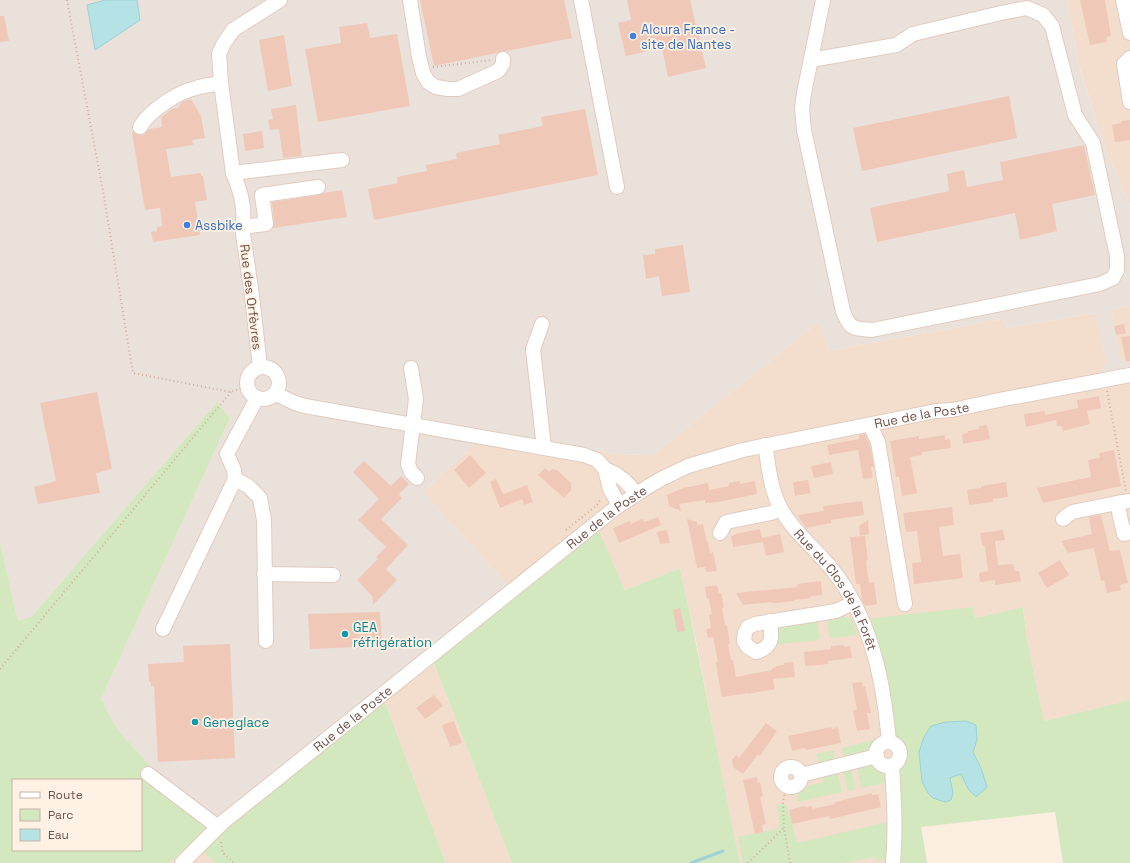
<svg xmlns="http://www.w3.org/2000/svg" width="1130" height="863" font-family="'Space Grotesk',sans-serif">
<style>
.residential{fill:#f3dece}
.industrial{fill:#eae1db}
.green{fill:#d4e8bf;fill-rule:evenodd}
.water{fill:#b5e2e4;stroke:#9cd2d5}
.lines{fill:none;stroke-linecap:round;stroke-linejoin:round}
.stream{stroke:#9cd2d5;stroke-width:3}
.building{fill:#f0c8b8}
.minor-casing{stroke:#e1cbbf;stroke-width:16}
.path{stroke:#d4ac9c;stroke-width:2;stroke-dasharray:1 3;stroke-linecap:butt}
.minor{stroke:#fff;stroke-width:14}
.shop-dot{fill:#3f7fe0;stroke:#fff2e5;stroke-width:1.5}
.culture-dot{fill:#0f9aa8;stroke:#fff2e5;stroke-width:1.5}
.labels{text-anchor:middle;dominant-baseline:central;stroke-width:3.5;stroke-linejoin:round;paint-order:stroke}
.shop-label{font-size:13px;fill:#366cbe;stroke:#fff2e5;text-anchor:start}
.street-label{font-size:13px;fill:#715248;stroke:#fff2e5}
.culture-label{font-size:13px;fill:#0d838f;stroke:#fff2e5;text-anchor:start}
</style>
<rect width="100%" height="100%" fill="#fbeee0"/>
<path class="residential" d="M1067 0H1130V205L1107 152 1080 69Z
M1130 306V366L1121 359 1111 310Z
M1096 313 1106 362 1130 369V700L1044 721 1027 640 1023 607 975 618 972 607 921 827 927 863H740L726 797 697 645 680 568 625 590 599 532 515 593 423 492 488 432 613 454 653 455 819 322 828 351 1003 319 1007 328Z
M433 661 512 863H446L384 700Z
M189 845 204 853 215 863H169Z"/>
<path class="industrial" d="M0 0H1067L1080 70 1107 152 1130 205V306L1111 310 1121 359 1130 366V369L1096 375 1106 362 1095 313 1007 328 1003 319 828 351 819 322 653 455 613 454 488 432 423 492 515 593 206 829 117 729 101 699 230 418 217 402 32 616 18 621 0 542Z"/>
<path class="green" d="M217 402 230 418 101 699 117 729 206 829 384 700 446 863H215L204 853 189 845 169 863H0V542L18 621 32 616ZM13 780H141V850H13Z
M599 531 625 590 680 568C702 666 719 765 740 863H512L433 661 515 593Z
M973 607 975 618 1023 607 1027 640 1044 721 1130 700V863H1063L1055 812 921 827 927 863H898V771C908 758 908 749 895 738L865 619Z
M842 616 851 619 855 627 857 635 833 638 832 637H829L827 618Z
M817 619 820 638 817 639V640L773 645 777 629 779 626Z
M873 740 875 743 871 751 844 760 842 748Z
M834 750 835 762 819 766 816 754Z
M872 764 879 769 886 772 889 782 861 788 857 766Z
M851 767 856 789 847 791 843 769Z
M837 770 842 792 798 802 796 793 801 792 810 785 824 782 823 774Z
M777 804 787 805 797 843 888 822 887 859 876 861 875 857 844 863H743L738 837 780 828Z"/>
<path class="water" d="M105 0H137L140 20 95 50 87 5Z
M966 721 976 725 977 740 973 752 981 768 987 787 976 797 968 789 961 774 950 778 953 793 951 800 945 802 933 798 928 793 922 782 919 752 924 737 931 726 946 722Z"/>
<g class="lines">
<path class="stream" d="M691 863 723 851"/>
</g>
<path class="building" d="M420 0H564L572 38 507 51H503L497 53 434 66Z
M627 0H690L706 68 668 77 662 48 626 56 618 23 631 20Z
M1080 0H1105L1111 36 1106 37 1107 42 1090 45Z
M0 16H4L9 41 0 42Z
M367 23 370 38 397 34 410 106 318 122 305 49 341 43 339 27Z
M284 35 292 86 268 91 259 40Z
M1009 96 1017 138 862 171 853 128Z
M191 99 201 116 205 138 192 140 193 145 166 149 171 177 201 173V176H203L207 200 195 202 200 235 153 242 151 232 157 231V227L162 226 160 208 145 210 132 132 140 135H144L149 129 162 127 161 117 172 109 178 108 182 102Z
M296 105 302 156 283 158 279 129 270 130 268 120 273 119 271 109Z
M585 109 598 175 374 220 368 189 398 183 397 177 427 171 426 165 457 159 456 153 500 144 498 135 543 126 541 117Z
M1130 120V140L1115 142 1112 125 1121 123V121Z
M262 131 264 148 245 151 243 134Z
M1084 145 1095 195 1052 204 1057 231 1020 240 1015 213 877 242 870 208 949 191 947 174 964 170 967 187 1003 180 1000 162Z
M342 190 347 217 273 228 274 223 272 202 319 195 324 193Z
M683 245 690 292 662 296 659 276 646 279 643 255 655 254V249Z
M1124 324 1126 333 1116 335 1114 326Z
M1130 336V361H1126L1121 337Z
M97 392 112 469 96 473 100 493 38 504 34 487 56 481 40 403Z
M1099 396 1101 408 1087 411 1090 424 1063 431 1062 426H1057L1056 420 1026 427 1024 414 1045 411V415L1078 408 1077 400Z
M987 425 990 439 963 444 962 434 968 433V431L979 429V426Z
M865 434 870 445 874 467H871L873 478 863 479 858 450 829 455 827 445 859 439V435Z
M945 435V440L950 439 951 448 922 452V455L910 457 917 493 902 496 899 477H896L890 441 919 436V439Z
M1114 450 1121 486 1043 503 1037 488 1091 477 1088 460 1100 458 1099 453Z
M470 455 486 473 469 488 454 470Z
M364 461 391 486 401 476 409 484 399 494 402 498 381 519 408 545 386 569 397 580 373 605 372 596 357 580 378 559 376 557 386 547 358 520 379 499 353 472Z
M831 462 833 474 814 478 811 466Z
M545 468 549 472 552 469 557 470 571 483V490L564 498 538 475Z
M496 479 503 494 527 485 533 502 524 505 522 499 500 508 490 482Z
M808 480 811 493 795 496 793 482Z
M740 481V484L755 481 757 494 718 502 705 503V500L679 504 681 511 669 506 667 495 683 488 708 483 709 490 729 486V483Z
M1006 482 1008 497 993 499V502L969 505 967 490 980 488H981V486Z
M862 501 864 515 831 520V523L806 528 797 515 824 511 823 506Z
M952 507 954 525 939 527 943 556 960 554 963 578 914 584 912 563 921 562 917 531 906 532 903 513Z
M1101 515 1110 551 1120 550 1128 583 1120 585 1121 590 1107 593 1104 580 1101 581 1094 548 1068 553 1061 541 1092 534 1089 517Z
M658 517 661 525 619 543 613 528 630 521 631 524 642 519 645 522Z
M687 519 697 522V525L703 524 707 542H708L710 553 713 552 717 571 706 572 705 567 697 568Z
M868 520 869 534 860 536 859 526Z
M760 529 762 538 780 534 784 552 766 556 763 542 733 547 731 536 735 535V534Z
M667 530 670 543 660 544 657 532Z
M1003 530 1005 540 995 541 998 565 1013 564 1015 571H1019L1021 581 995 585V580L980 582 979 573 988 571 985 547 982 544 980 533Z
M865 536 868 560 866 561 869 583 874 582 877 604 865 606 862 601 860 584H856L850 537Z
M1060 560 1069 575 1047 588 1038 573Z
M821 581 822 595 811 596V598L794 600V601L777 603H772V602L743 605 736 593 798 587 797 584Z
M717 585 719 593H721L724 607 722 608 725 625H727L730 644H728L731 660H733L736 677 772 670V668L776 667V666L784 665V663L793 662 795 677 773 679 775 689 748 694V693L722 697 718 676 716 662H718L713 637 708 638 706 629 711 628 709 615 712 614 709 599H707L705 587Z
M680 608 685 631 677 632 673 610Z
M380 612 382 646 310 649 308 614Z
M230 644 235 758 158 762 154 686H151V682H149L148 664 184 662 183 646Z
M844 645V647L850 646 852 658 828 661V664L805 666 804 652 831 649V646Z
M862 682 863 687 865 686 871 713H867L870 729 857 731 853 710H857L852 683Z
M434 695 443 706 425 719 416 708Z
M454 721 462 743 450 747 442 725Z
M766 723 777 731 760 756 758 754 743 774 733 767 732 760 736 755 739 758Z
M831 727 832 729 838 727 841 743 806 750 805 748 792 751 788 736Z
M757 777 758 783 760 782 763 796 760 797 766 824 762 825 763 832 755 834 743 780Z
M872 793V795L878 794 881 807 830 819 829 816 792 824 789 810 804 806 805 807 812 806V809L835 804 834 803 843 800Z"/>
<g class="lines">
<defs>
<g id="minor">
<path d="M410 0 419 57 423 73 428 82 436 87 448 89H458L498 71 503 64V59"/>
<path d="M581 0 617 187"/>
<path d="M1123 0 1130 33"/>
<path d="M1130 58 1124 64 1130 102"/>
<path d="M811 60 896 45 913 34 1001 13 1027 8 1043 15 1052 26 1075 115 1093 143 1117 256V270L1113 278 1100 284 872 330C853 328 850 330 843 311L804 130 802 109 804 93 823 0"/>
<path d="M140 127C150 110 178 92 196 88 204 85 213 85 221 83"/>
<path d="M233 173 342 160"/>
<path d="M242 227 266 224 262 195 318 187"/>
<path d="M542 324 533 349 544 448"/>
<circle cx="263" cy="383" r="16"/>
<path d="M260 367 252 296 242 227C246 210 240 189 233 173L221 83 219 54 224 43 233 30 280 0"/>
<path d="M411 368 416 399 408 464 411 472 417 478"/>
<path d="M276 394 295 403 305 406 584 455 597 460 605 469 616 474 624 480 637 494"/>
<path d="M870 425 878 442 905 604"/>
<path id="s1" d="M765 445C769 467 770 489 781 509 791 528 808 542 822 558 831 567 839 578 846 589 875 636 884 688 889 742"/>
<path d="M605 469 610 489 619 505"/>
<path d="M235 479 248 486 260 498 264 520 266 641"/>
<path d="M1130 501 1117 503 1124 534 1130 532"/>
<path d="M1063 519 1072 512 1117 503"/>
<path d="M720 533 726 522 771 513 781 509"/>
<path d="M264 574 333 575"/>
<path d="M770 621C772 636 774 647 756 652L748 647 744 641 745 632 748 627 755 624 836 611 853 603"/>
<path d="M163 629 235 479 234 470 227 454 257 398"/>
<circle cx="888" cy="754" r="12"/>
<path d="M892 766C894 799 896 830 893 863"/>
<circle cx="791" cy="777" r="10"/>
<path d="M148 774 218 827"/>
<path d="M801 775 877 756"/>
<path id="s2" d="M182 863 223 822 614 509 649 486 663 478 688 466 743 450 936 411 952 410 999 400 1130 375"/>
</g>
</defs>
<use href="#minor" class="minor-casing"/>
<path class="path" d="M67 0 103 191 133 373 231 392 247 386
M433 67 492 60
M1107 391 1126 491
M566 530 597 505 601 499
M0 669 231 392
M786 787 783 802 784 828 790 863
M221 842 223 853 234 863
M748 863 784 828"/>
<use href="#minor" class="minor"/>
</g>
<g class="shop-dot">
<circle cx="633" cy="36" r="4"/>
<circle cx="187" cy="225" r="4"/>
</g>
<g class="culture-dot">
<circle cx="345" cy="634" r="4"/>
<circle cx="195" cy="722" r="4"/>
</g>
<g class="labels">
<g class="shop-label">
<text x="641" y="29">Alcura France -<tspan x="641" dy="15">site de Nantes</tspan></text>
<text x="195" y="225">Assbike</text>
</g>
<g class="street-label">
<text transform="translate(251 297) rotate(83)">Rue des Orfèvres</text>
<text stroke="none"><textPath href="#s2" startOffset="884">Rue de la Poste</textPath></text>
<text stroke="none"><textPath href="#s2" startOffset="548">Rue de la Poste</textPath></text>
<text stroke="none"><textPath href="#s1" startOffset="165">Rue du Clos de la Forêt</textPath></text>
<text stroke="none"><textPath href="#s2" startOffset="224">Rue de la Poste</textPath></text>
</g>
<g class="culture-label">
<text x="353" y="627">GEA<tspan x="353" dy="15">réfrigération</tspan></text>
<text x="203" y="722">Geneglace</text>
</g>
</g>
<rect x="12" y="779" width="130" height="72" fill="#fff2e5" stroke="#c6b2a6"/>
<rect x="20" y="792" width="20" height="6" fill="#ffffff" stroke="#c6b2a6"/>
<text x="48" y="799" font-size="12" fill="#715248">Route</text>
<rect x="20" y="809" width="20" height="12" fill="#d4e8bf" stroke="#c6b2a6"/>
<text x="48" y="819" font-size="12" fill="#715248">Parc</text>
<rect x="20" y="829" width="20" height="12" fill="#b5e2e4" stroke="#c6b2a6"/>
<text x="48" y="839" font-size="12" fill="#715248">Eau</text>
</svg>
